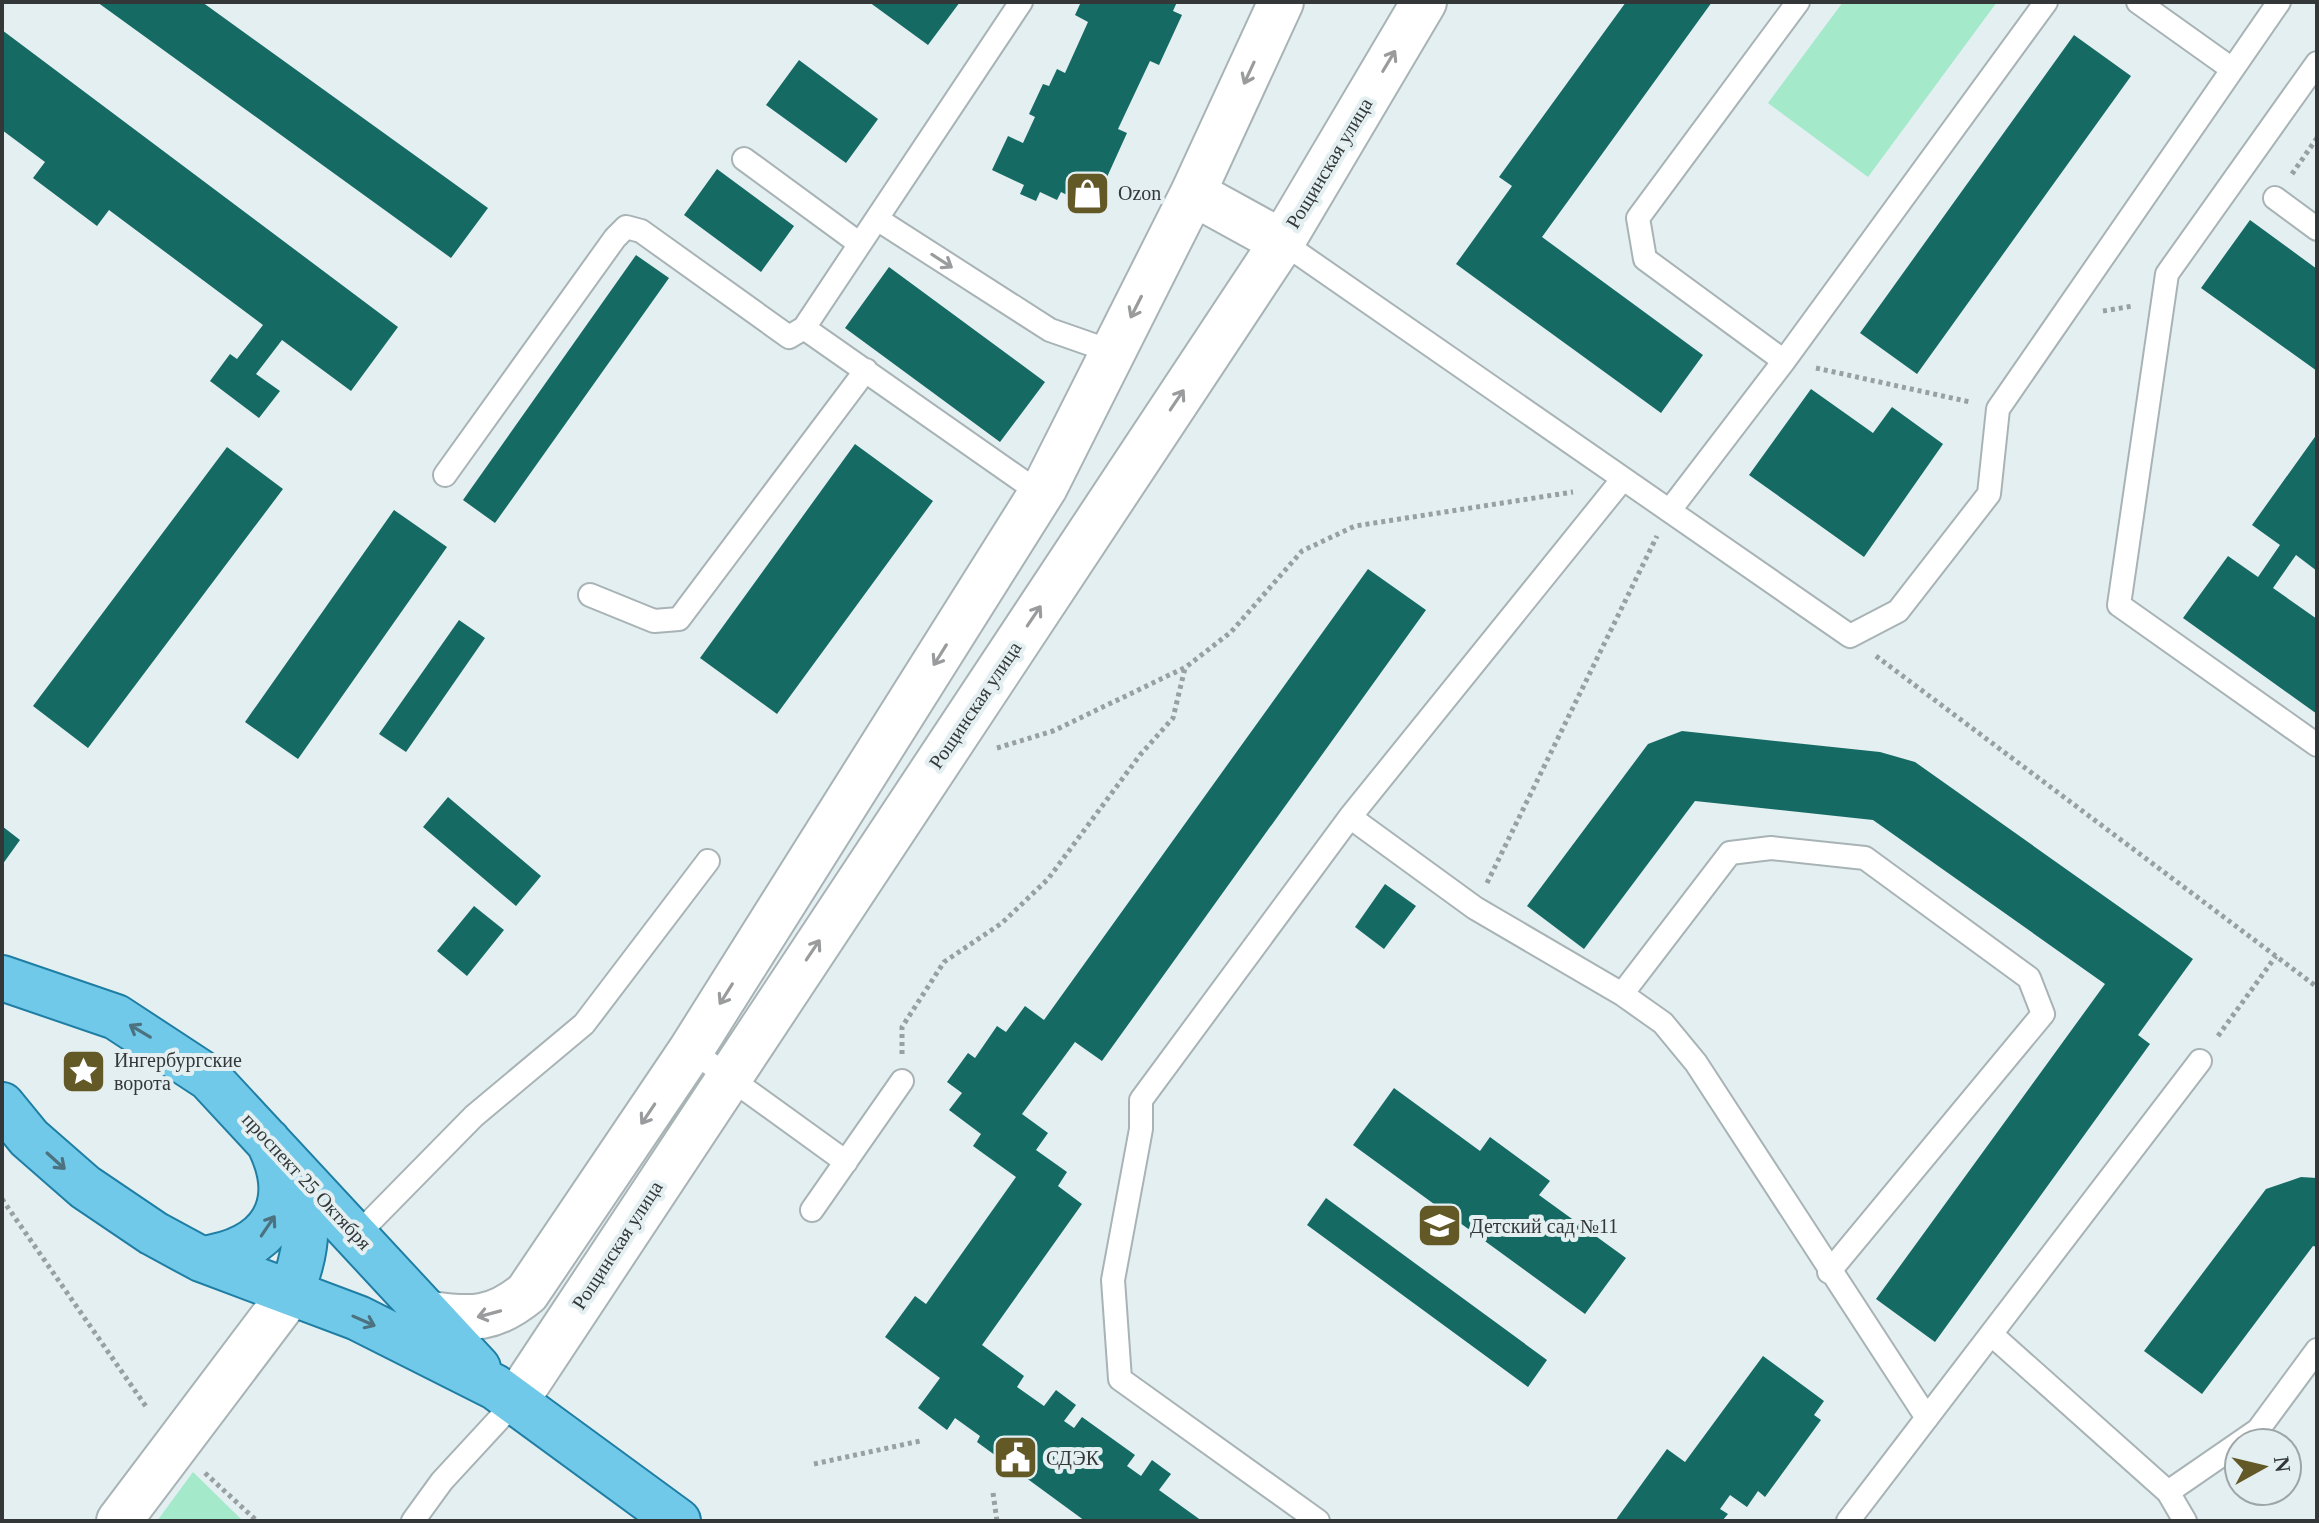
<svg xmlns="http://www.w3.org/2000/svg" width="2319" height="1523" font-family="'Times New Roman',serif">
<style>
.green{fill:#a3e9ca}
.building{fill:#156b64}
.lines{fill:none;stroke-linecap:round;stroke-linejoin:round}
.service-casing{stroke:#a8b3b5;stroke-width:26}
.tertiary-casing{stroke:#a8b3b5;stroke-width:48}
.primary-casing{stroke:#1e7ea3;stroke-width:48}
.path{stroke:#98a0a1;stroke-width:5;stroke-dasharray:4 4;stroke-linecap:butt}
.service{stroke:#fff;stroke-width:22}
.tertiary{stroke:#fff;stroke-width:44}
.primary{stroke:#71c9ea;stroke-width:44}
.oneway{stroke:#999b9c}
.oneway2{stroke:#4c717f}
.labels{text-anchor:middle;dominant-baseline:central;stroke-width:8;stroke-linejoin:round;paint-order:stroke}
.street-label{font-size:20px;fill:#333738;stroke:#e4eff1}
.poi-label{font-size:20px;fill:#333738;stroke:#e4eff1;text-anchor:start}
</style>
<rect width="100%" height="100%" fill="#e4eff1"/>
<path class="green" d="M1843 2H1997L1868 177 1768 103Z
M193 1472 243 1521H157Z"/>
<path class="building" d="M97 2H202L488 208 451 258Z
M869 2H960L928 45Z
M1081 2H1177L1173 11 1182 15 1159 65 1150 61 1118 129 1127 133 1093 208 1061 192 1057 200 1040 192 1036 201 1020 194 1024 185 992 170 1008 136 1023 143 1035 117 1029 114 1043 84 1049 86 1057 69 1065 73 1088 22 1075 15Z
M1626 2H1712L1542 237 1703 355 1661 413 1456 264 1512 186 1499 177Z
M2 30 398 327 351 391 282 340 256 374 280 391 259 418 210 381 230 354 237 359 263 325 109 210 97 226 33 178 45 162 2 130Z
M2074 35 2131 76 1917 374 1860 333Z
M799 60 878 119 846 163 766 105Z
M717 169 794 226 761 272 684 215Z
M2250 220 2317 269V371L2201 288Z
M636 255 669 278 495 523 463 500Z
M889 267 1045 382 1000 442 845 328Z
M1811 389 1873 433 1892 407 1943 444 1864 557 1749 475Z
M2317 434V571L2296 555 2273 588 2317 619V714L2183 618 2228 556 2258 577 2280 545 2252 525Z
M855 444 933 501 777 714 700 658Z
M227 447 283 489 88 748 33 706Z
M394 510 447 547 298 759 245 722Z
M1368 569 1426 610 1102 1061 1075 1042 1022 1114 1048 1133 1036 1150 1067 1172 1058 1186 1082 1204 982 1345 1024 1376 1017 1387 1044 1406 1056 1390 1076 1405 1064 1421 1074 1428 1082 1417 1135 1455 1127 1466 1141 1476 1152 1460 1171 1474 1159 1490 1202 1521H1085L977 1442 980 1436 955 1418 947 1430 918 1408 940 1378 885 1337 915 1296 926 1304 1016 1177 973 1146 981 1134 949 1110 962 1093 947 1082 968 1053 975 1058 997 1026 1006 1032 1025 1006 1044 1020Z
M459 620 485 638 406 752 379 734Z
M1682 731 1880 752 1915 762 2193 959 2138 1035 2150 1044 1935 1342 1876 1299 2105 984 1873 820 1695 801 1584 949 1527 906 1648 744Z
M448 797 541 876 516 906 423 827Z
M2 826 20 840 2 865Z
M1385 884 1416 906 1384 949 1355 927Z
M474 906 504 930 467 976 437 951Z
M1394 1088 1480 1151 1490 1137 1550 1181 1539 1195 1626 1258 1585 1314 1353 1145Z
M2301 1177 2317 1178V1247L2313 1246 2202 1394 2144 1351 2266 1189Z
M1326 1198 1547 1360 1528 1387 1307 1225Z
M1763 1356 1824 1401 1814 1415 1821 1420 1765 1497 1758 1491 1747 1507 1730 1495 1720 1509 1728 1514 1722 1521H1615L1667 1449 1685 1462Z"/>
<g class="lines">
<defs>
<path id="service" d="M2138 2 2232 69
M2317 63 2167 274 2119 605 2317 745
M744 159 860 244
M2275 198 2317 229
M877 219 1050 330 1113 352
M1282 242 1850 636 1898 611 1989 494 1998 409 2279 2
M804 328 1041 494
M1784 361 2046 2
M445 475 615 238 626 227 641 231 789 337 804 328 1021 2
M1670 510 1784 361 1645 259 1638 218 1798 2
M590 595 654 621 679 619 866 370
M1350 817 1475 908 1622 994 1663 1023 1696 1063 1927 1418
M1622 994 1730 853 1771 848 1865 858 2029 978 2043 1014 1829 1272
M691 1050 846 1162
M812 1210 902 1081
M357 1235 474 1116 584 1024 708 861
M1991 1334 2168 1492 2185 1521
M2168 1492 2258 1430 2317 1350
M413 1521 442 1481 515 1402
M1318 1521 1120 1379 1113 1280 1141 1129V1100L1350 817 1622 480
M1848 1521 2200 1061"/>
<path id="tertiary" d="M1193 193 1282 242
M431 1314C472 1320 494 1320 527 1293L691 1050 1045 487 1193 193 1281 2
M515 1402 1282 242 1424 2
M119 1521 291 1293"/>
<path id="primary" d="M2 978 116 1017 209 1078 478 1368
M2 1105 29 1138 85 1187 153 1233 201 1259 358 1318 495 1387 678 1521
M201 1259C270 1251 301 1205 268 1141
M291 1293C310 1243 310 1217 291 1168"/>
</defs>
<use href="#service" class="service-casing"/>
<use href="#tertiary" class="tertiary-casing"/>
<use href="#primary" class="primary-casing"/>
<path class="path" d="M2292 174 2317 138
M2103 311 2133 306
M1816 368 1970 402
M1876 656 2317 987
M997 748 1053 731 1186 667 1231 632 1302 551 1355 526 1573 492
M1487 883 1657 536
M2218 1036 2276 956
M902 1054V1027L944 962 1002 923 1048 879 1140 755 1173 718 1185 668
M2 1199 147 1408
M814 1464 920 1441
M205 1473 257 1521
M993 1493 997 1521"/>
<use href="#service" class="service"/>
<use href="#tertiary" class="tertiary"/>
<use href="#primary" class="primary"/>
</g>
<defs><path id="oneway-shaft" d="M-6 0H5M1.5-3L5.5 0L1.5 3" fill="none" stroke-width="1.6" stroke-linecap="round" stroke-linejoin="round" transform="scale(2)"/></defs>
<g class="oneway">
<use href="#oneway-shaft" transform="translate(1389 61) rotate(-59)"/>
<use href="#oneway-shaft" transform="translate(1249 73) rotate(115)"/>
<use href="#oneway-shaft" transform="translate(942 261) rotate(33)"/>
<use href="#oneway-shaft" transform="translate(1136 307) rotate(117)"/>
<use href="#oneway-shaft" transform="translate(1177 400) rotate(-56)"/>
<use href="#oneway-shaft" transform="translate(1034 616) rotate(-56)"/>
<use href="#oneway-shaft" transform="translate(940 655) rotate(122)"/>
<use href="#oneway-shaft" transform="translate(813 950) rotate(-56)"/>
<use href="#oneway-shaft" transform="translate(726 994) rotate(122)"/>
<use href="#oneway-shaft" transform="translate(648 1114) rotate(124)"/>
<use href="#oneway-shaft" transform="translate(489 1314) rotate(165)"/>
</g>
<g class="oneway2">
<use href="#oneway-shaft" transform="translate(140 1031) rotate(-149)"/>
<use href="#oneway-shaft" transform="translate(56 1161) rotate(42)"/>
<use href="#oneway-shaft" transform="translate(268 1226) rotate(-56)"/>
<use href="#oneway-shaft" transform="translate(364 1321) rotate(24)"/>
</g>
<defs>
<symbol id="shop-square" viewBox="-11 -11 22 22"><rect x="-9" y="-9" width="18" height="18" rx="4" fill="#635926" stroke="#e4eff1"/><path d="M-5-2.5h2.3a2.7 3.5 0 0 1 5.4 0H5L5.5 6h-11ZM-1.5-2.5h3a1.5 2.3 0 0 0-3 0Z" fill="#fff"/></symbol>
<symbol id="sight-square" viewBox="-11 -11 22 22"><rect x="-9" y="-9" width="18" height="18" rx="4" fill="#635926" stroke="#e4eff1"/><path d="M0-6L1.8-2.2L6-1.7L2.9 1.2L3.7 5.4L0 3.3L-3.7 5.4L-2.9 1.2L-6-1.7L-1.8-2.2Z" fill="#fff"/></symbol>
<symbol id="school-square" viewBox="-11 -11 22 22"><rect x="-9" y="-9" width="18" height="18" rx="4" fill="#635926" stroke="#e4eff1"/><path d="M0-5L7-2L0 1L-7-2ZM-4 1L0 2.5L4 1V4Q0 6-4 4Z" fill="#fff"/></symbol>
<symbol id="civic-square" viewBox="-11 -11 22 22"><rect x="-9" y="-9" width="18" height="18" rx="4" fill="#635926" stroke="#e4eff1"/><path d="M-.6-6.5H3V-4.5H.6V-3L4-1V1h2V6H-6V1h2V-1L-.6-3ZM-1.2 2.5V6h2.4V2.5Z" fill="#fff"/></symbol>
</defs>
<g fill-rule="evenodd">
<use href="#shop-square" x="1062" y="168" width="51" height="51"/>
<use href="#sight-square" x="58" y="1046" width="51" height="51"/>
<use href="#school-square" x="1414" y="1200" width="51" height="51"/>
<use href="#civic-square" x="990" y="1432" width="51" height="51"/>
</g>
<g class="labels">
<g class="street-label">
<text transform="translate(1329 163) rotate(-59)">Рощинская улица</text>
<text transform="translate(975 705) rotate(-56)">Рощинская улица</text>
<text transform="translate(307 1181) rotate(47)">проспект 25 Октября</text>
<text transform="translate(617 1245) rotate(-57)">Рощинская улица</text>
</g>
<g class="poi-label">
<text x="1118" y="193">Ozon</text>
<text x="114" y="1060">Ингербургские<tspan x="114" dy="23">ворота</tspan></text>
<text x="1470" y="1226">Детский сад №11</text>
<text x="1046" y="1458">СДЭК</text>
</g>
</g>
<rect width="2319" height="1523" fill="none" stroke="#333738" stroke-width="8"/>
<g transform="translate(2263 1467) rotate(82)"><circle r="38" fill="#e4eff1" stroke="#9da5a7" stroke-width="2"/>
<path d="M0-6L14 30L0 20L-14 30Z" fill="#635926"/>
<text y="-12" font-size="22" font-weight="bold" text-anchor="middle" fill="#333738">N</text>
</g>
</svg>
